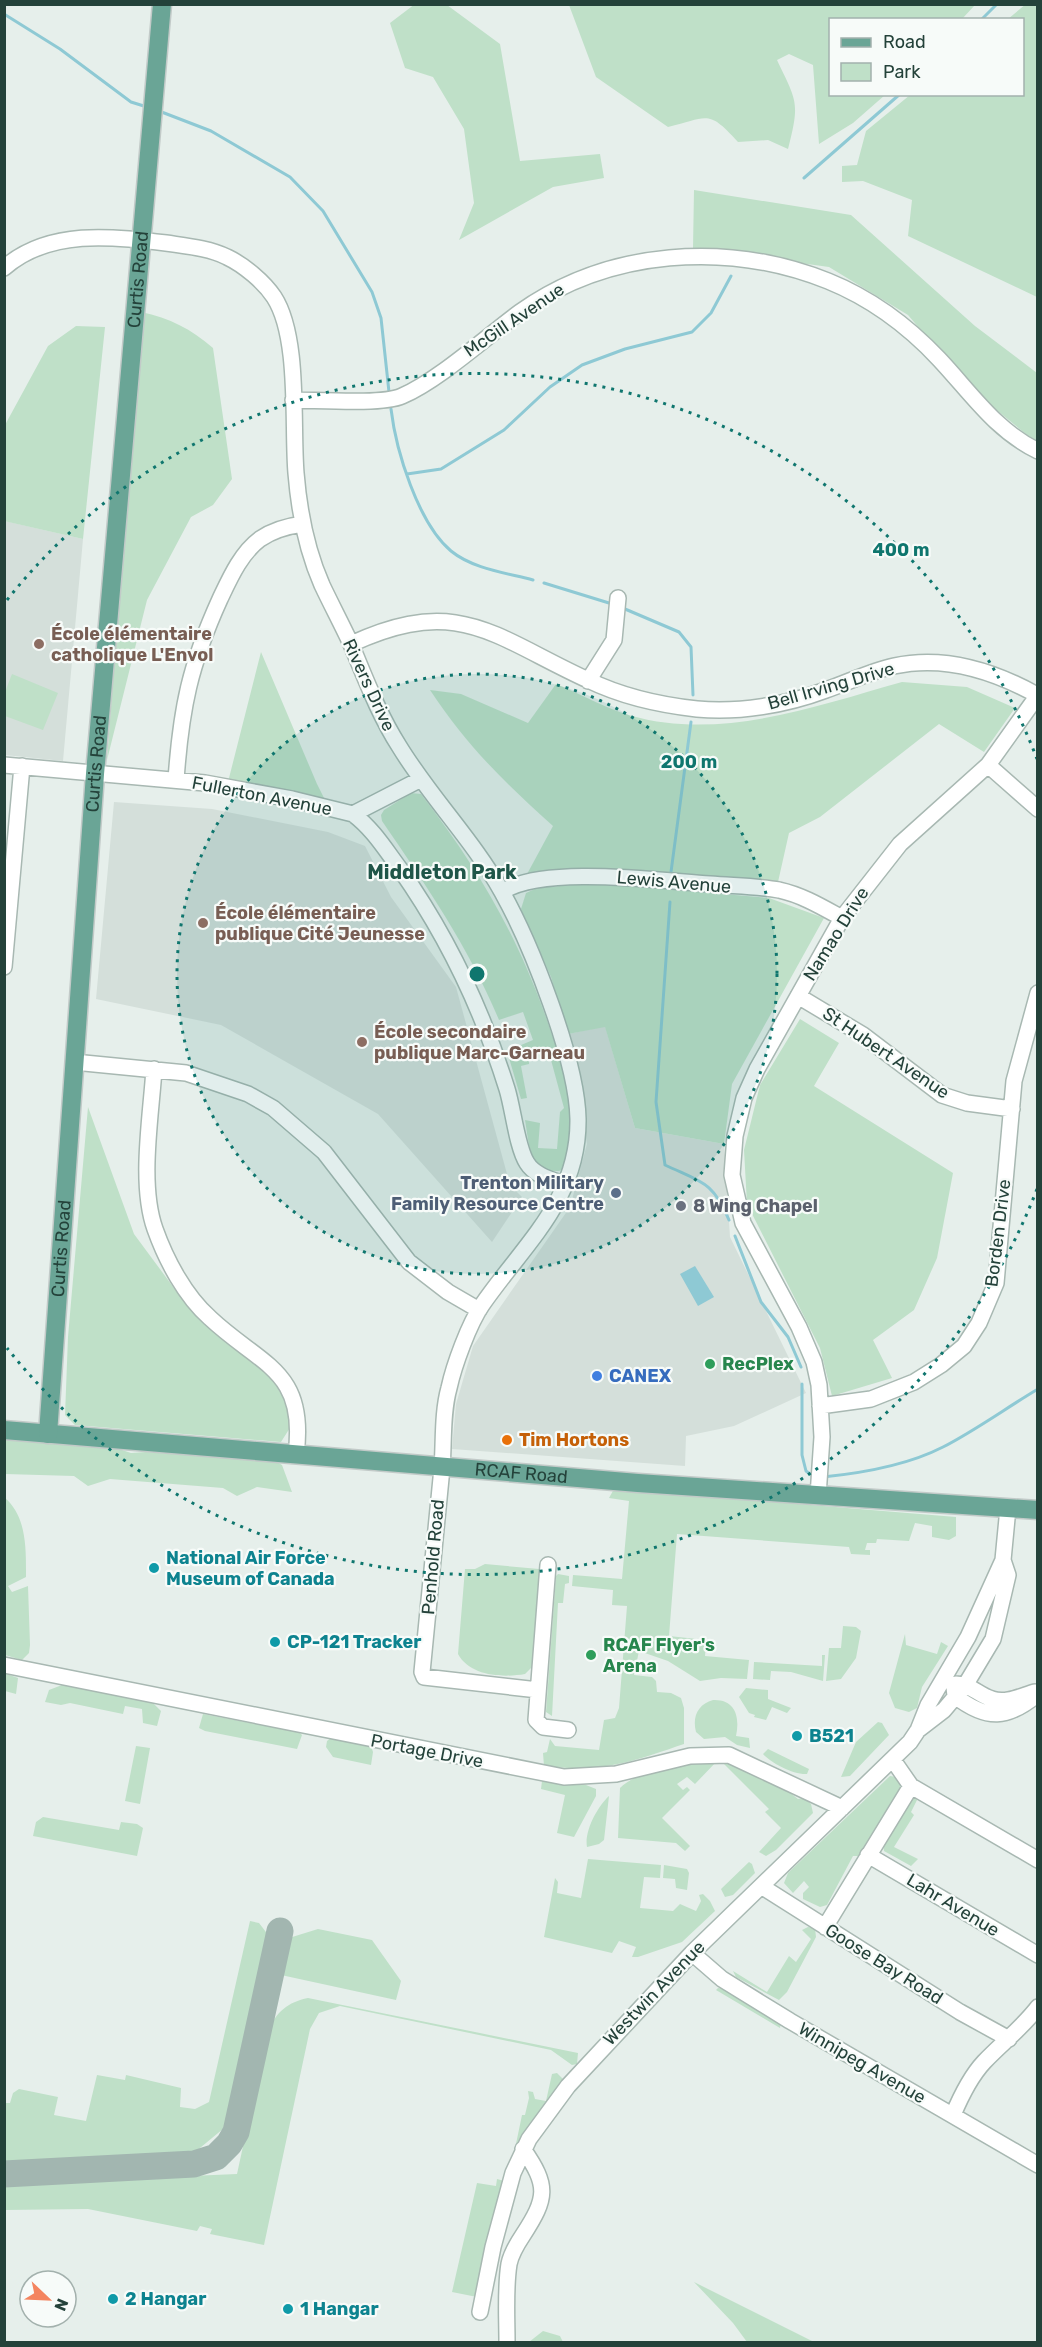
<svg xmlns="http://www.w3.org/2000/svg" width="1042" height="2347" font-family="Rubik,sans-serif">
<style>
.built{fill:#d4dfda}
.green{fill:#bfe0c8}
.water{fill:#8ec9d4}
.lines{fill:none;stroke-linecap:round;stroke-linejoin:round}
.stream{stroke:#8ec9d4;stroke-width:3}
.taxiway{stroke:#a2b6b0;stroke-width:27}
.minor-casing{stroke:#a8b8b2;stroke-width:18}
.major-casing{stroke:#c2cac8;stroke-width:21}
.minor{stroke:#fff;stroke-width:15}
.major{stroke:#6aa596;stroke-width:18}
.ring{fill:none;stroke:#0f766e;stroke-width:3;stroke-dasharray:3 6}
.education-dot{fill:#8d6e63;stroke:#f7fbf9;stroke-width:2}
.service-dot{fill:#5c6f8a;stroke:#f7fbf9;stroke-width:2}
.worship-dot{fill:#6b7280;stroke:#f7fbf9;stroke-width:2}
.leisure-dot{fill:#2e9e5b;stroke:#f7fbf9;stroke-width:2}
.shop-dot{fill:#3f7fe0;stroke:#f7fbf9;stroke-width:2}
.food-dot{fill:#e8710a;stroke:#f7fbf9;stroke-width:2}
.culture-dot{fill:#0f9aa8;stroke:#f7fbf9;stroke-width:2}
.labels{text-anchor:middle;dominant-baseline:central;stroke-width:4.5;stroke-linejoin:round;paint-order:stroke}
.street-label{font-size:18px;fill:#24423a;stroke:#f7fbf9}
.education-label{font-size:18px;font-weight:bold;fill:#785e54;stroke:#f7fbf9;text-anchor:start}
.service-label{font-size:18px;font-weight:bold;fill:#4e5e75;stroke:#f7fbf9;text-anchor:end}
.worship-label{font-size:18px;font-weight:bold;fill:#5b616d;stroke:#f7fbf9;text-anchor:start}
.leisure-label{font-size:18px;font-weight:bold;fill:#27864d;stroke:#f7fbf9;text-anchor:start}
.shop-label{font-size:18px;font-weight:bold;fill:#366cbe;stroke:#f7fbf9;text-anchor:start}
.food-label{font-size:18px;font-weight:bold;fill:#c56008;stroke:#f7fbf9;text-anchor:start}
.culture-label{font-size:18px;font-weight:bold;fill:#0d838f;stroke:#f7fbf9;text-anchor:start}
.neighbourhood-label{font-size:20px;font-weight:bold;fill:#1f5548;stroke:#f7fbf9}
.centre{fill:#0f766e;stroke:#f7fbf9;stroke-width:3}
.ring-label{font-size:18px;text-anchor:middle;font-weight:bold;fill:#0f766e;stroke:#f7fbf9;stroke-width:4.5;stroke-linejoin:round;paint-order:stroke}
</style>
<rect width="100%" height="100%" fill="#e6efeb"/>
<path class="built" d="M5 521 83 539 63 761 5 755Z
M114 802 212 809 328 832 365 846 391 897 456 987 510 1185 522 1197 492 1242 378 1114 221 1025 96 999Z
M605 1026 635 1128 724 1144 730 1237 806 1393 734 1426 686 1436 685 1466 452 1449 456 1404 473 1346 570 1207 587 1144 568 1034Z"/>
<path class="green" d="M415 4 447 5 500 44 520 161 600 154 604 178 553 187 459 240 474 203 464 129 433 77 405 68 390 23Z
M1026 4 1038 5 1037 297 908 236 912 200 863 181 842 182V166L857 165 866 131 910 95 1022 94V20L1008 19Z
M569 5V4L975 5 962 19 830 20V94L885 95 853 123 819 144 813 65 789 54 777 60C797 102 800 102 788 149L768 140 738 142C708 109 709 117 668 127L596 77Z
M694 190 851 215 975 326 1037 373V443L972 390 908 315 829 267 693 248Z
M141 312C170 318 191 329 213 348L232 479 213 505 191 517 147 600 107 760Z
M76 326 105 327 83 539 4 521 5 425 48 346Z
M261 652 317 784 325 800 228 782Z
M12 674 58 693 43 730 5 716V692Z
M902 682 967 687 1015 708 984 752 939 724 820 817 789 833 778 882 526 876 553 826C504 782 467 746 430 690L461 694 528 723 556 684C581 694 607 709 632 716 722 741 816 706 902 682Z
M411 793 421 794C481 872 521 941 552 1035 563 1067 575 1103 571 1138 570 1148 566 1159 563 1169L559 1171C529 1173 529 1143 525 1120L540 1123 538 1148 557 1149 560 1112 564 1108 551 1060 544 1061 541 1058 529 1060V1064L521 1066 527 1098 521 1099 507 1051 533 1040 523 1012 499 1020C469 948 426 885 382 821L381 815 384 810Z
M595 883 769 898 824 918 732 1084 724 1144 635 1128 605 1027 568 1034 551 977 521 909 526 893 537 888Z
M800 1019 839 1043 814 1086 953 1173 937 1258 914 1310 873 1340 892 1378 832 1396 820 1348 747 1204 744 1150 760 1085Z
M88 1107 134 1234 188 1307 267 1373 284 1391 293 1423 281 1442 75 1425 65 1415 68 1337Z
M5 1439 116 1448 131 1453 146 1452 277 1462 282 1465 292 1492 257 1487 237 1496 223 1488 110 1479 88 1486 74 1476 5 1474Z
M614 1489 956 1517V1536L949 1540 932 1537V1526L915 1523 909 1541 877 1539 876 1543H867L865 1550H870V1555L851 1554 849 1547 677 1534 669 1636 706 1640 705 1656 749 1660 747 1679 721 1678 700 1681 668 1661 639 1651 634 1675 652 1677 656 1681 657 1692 671 1693 681 1698 684 1708V1744C631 1762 602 1773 544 1766L543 1753 547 1752 550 1739 555 1746 599 1750 604 1720 615 1718 619 1708 627 1606 612 1605 613 1590 572 1586 573 1575 622 1579 629 1501 609 1498Z
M4 1497C27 1516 26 1549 26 1577L8 1586 12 1592 28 1586 30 1645 29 1653 22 1660 5 1655Z
M485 1564 539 1569 542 1576 535 1664 525 1674C502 1678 470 1676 458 1654L465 1569H475Z
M558 1574 569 1576V1583L565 1584 563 1603H558L552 1716 546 1712 556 1576Z
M843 1626 856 1627 861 1631 856 1658 841 1679 826 1681 829 1648H841Z
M905 1634 906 1645 937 1654 941 1642 948 1646 922 1687 917 1708 909 1712 895 1708 889 1693Z
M822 1655H825L823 1681 791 1672 771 1671 770 1680 753 1679 754 1662 822 1666Z
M4 1673 18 1678 16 1694 5 1691Z
M62 1685 152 1702 161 1711 157 1726 143 1723 142 1709 125 1706 123 1714 70 1703 61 1705 45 1702 49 1690Z
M746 1688 768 1690V1699L791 1708 787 1713 772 1707 766 1720 754 1717 755 1715 749 1713 739 1697Z
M713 1700C736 1699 740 1718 736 1736L749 1738 750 1748 737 1745 725 1737 704 1739 696 1732C692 1717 698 1704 713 1700Z
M203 1714 299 1732 302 1735 297 1749 205 1731 199 1728Z
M878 1722 882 1723 889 1735 850 1776 841 1777 856 1742Z
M331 1738 371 1746 373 1752 371 1765 333 1757 326 1747 327 1741Z
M136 1746 150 1748 140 1804 125 1801Z
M768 1749 809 1769 807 1774C794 1775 771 1763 763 1754Z
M718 1760 695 1784 687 1777 677 1784 683 1790 687 1787 690 1790 662 1818 690 1846 685 1851 676 1843 618 1838 620 1788C638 1769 691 1763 718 1760Z
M735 1762 768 1776 798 1799 804 1798 811 1804 813 1813 776 1850 766 1856 759 1852 781 1828 765 1812 769 1809 723 1763Z
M890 1776 896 1777 901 1784 897 1798 863 1850 858 1856H853L827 1905 820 1907 803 1899V1893L809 1887 804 1881 793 1893 784 1883 788 1873Z
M542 1781 586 1785 596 1789V1796L574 1837 557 1833 565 1795 541 1789Z
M913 1794 917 1800 911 1812 914 1815 894 1847 918 1859 911 1866 884 1851 883 1844Z
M609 1796 604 1840 599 1844 587 1847C584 1831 598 1806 609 1796Z
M43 1817 119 1830 121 1822 137 1824 143 1828 137 1856 33 1836 36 1822Z
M588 1859 661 1865 660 1878 644 1877 640 1908 673 1911 680 1904 696 1911 701 1901 699 1895 703 1894 710 1901 715 1911 682 1942 638 1957H632L636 1947 619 1941 612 1953 544 1937 555 1878 558 1882 557 1893 581 1898Z
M749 1862 752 1864 755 1873 733 1895 725 1897 721 1889Z
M664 1865 687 1869 689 1873 687 1890 676 1888 675 1879 663 1878Z
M250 1921 259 1923 269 1936 229 2124 189 2157 5 2166V2103H10L13 2093 19 2089 58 2097 54 2115 86 2121 97 2075 125 2080 126 2075 181 2088 180 2107 195 2109 209 2102Z
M808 1927 815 1928 816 1937 787 1992 779 2000 736 1977 733 1971 767 1992 789 1956 796 1962 811 1939 802 1930Z
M318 1929 372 1940 401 1981 396 2000 281 1975 289 1938Z
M718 1988 728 1989 781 2023 780 2028 716 1990Z
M308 1998 578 2053 577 2064 572 2065 551 2050 340 2006 319 2013 310 2029 264 2245 210 2234 212 2229 200 2226 197 2231 88 2209 5 2210V2184L237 2174 268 2031C276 2012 288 2002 308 1998Z
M557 2073 564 2080 512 2163 522 2115H525L529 2098 528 2091 533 2092 535 2099 546 2101 552 2074Z
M497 2179 504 2181 477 2297 452 2292 477 2183 496 2186Z
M694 2282 814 2342H747L733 2323Z
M543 2331 560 2336 563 2342H529Z"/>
<path class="water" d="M695 1266 714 1297 698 1306 680 1274Z"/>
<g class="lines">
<path class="stream" d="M4 14 60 49 131 102 147 107
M981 20 997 4
M159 111 211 131 290 177 323 211 372 292 381 318 389 392
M804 178 900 94
M391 409C396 451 418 523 451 551 473 569 507 573 533 580
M407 474 441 469 504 430 550 387 582 365 625 349 692 332 711 313 731 276
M544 583 609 603
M625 609 679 632 691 647 693 695
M671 872 691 722
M670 902 656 1102 665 1165C701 1182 713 1181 729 1220
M735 1236 761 1302 788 1337 801 1367
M802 1384V1455L806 1471 814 1477
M823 1477C863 1473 908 1465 943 1447 976 1430 1006 1408 1038 1389"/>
<path class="taxiway" d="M4 2174 194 2164 216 2157 229 2144 236 2132 280 1931"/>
<defs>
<path id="minor" d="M4 268C48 229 113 236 166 243 186 246 209 248 227 257 244 265 264 282 274 297 300 337 292 425 296 473 299 510 307 551 322 585 331 604 341 623 350 642 365 677 378 713 399 746 430 797 473 840 502 892 531 944 577 1060 578 1119 579 1200 524 1244 482 1305 469 1324 454 1365 449 1388 442 1413 444 1442 442 1468 435 1536 429 1604 422 1672L424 1677 538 1690
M293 400C317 400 382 405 402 396 439 380 486 337 520 312 609 249 727 241 828 281 870 298 908 326 939 359 971 393 995 430 1038 451
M351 644C459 594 494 637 588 680 621 696 660 705 697 709 739 713 786 705 826 690 849 682 871 671 894 666 944 655 994 671 1037 695
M588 681 614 640 618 598
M4 765 205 783 292 799 353 814 421 779
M988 765 1038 809
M176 780C181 708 190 665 220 599 230 578 241 553 260 539 273 530 288 526 303 524
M353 814C373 829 385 849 400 869 448 937 482 1009 507 1089 513 1108 517 1148 527 1163 535 1176 553 1180 566 1185
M502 892C542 865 661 881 710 884 733 886 757 886 779 890 802 895 822 907 842 918
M4 967 22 766
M798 996 863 1035 942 1095 967 1103 1012 1109
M74 1062 186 1073 248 1094 273 1108 324 1152 409 1262 448 1292 479 1310
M154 1069C151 1117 139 1184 155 1229 166 1260 185 1296 210 1318 261 1366 307 1370 296 1454
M820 1406 871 1399 914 1382 941 1365 964 1346 979 1323 996 1283 1014 1081 1038 993
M818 1496 822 1437 819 1385 814 1362 799 1327 743 1223 732 1175 735 1136 744 1098 757 1069 842 918 900 844 988 765 1038 695
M548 1565 536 1720 543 1727 568 1730
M4 1665 564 1777 616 1774 690 1756 729 1755 842 1808
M956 1684C971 1684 978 1695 992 1699 1006 1704 1021 1696 1035 1692
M954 1687 955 1696C987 1721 1008 1719 1038 1694
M918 1730 944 1710 966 1684 993 1639 1008 1575 1003 1560 1008 1508
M893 1760 911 1786 1038 1860
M868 1855 1038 1955
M761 1886 960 2012 1009 2039
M825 1927 911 1786
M692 1953 722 1979 790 2021 1038 2165
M953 2115C961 2096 970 2077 984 2062 1002 2043 1022 2028 1038 2007
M480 2312 493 2247 513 2173 529 2139 568 2086 692 1953 910 1742 918 1730 928 1705 968 1637 1003 1560
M507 2342C507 2317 505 2289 509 2264 511 2254 517 2244 523 2235 547 2198 549 2186 523 2149"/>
<g id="major">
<path id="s1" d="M4 1430 638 1483 1038 1510"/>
<path id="s2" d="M48 1434 95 774 162 4"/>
</g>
</defs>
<use href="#minor" class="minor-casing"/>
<use href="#major" class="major-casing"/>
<use href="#minor" class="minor"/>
<use href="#major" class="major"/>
</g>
<circle cx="477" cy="974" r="300" fill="#0f766e" fill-opacity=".12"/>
<g class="ring">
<circle cx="477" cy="974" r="300"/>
<path d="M1037 1189A600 600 0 0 1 7 1348M7 600A600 600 0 0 1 1037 759"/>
</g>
<g class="education-dot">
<circle cx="39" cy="644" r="6"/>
<circle cx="203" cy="923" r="6"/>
<circle cx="362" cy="1042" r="6"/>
</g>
<circle class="service-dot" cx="616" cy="1193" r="6"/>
<circle class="worship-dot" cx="681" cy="1206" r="6"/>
<g class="leisure-dot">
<circle cx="710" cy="1364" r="6"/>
<circle cx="591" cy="1655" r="6"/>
</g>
<circle class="shop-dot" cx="597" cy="1376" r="6"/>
<circle class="food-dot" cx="507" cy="1440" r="6"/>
<g class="culture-dot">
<circle cx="154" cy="1568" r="6"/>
<circle cx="275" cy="1642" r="6"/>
<circle cx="797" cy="1736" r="6"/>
<circle cx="113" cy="2299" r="6"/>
<circle cx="288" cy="2309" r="6"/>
</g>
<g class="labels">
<g class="street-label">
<text stroke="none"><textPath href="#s2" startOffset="1158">Curtis Road</textPath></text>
<text transform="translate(514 320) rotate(-34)">McGill Avenue</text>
<text transform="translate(369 685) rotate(65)">Rivers Drive</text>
<text transform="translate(831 686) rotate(-16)">Bell Irving Drive</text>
<text stroke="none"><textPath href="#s2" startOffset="672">Curtis Road</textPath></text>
<text transform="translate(262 796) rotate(11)">Fullerton Avenue</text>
<text transform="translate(674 882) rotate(5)">Lewis Avenue</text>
<text transform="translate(836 934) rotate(-58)">Namao Drive</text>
<text transform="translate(886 1053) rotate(34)">St Hubert Avenue</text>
<text transform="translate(998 1233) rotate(-83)">Borden Drive</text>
<text stroke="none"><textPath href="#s2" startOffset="186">Curtis Road</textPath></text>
<text stroke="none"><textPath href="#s1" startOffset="519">RCAF Road</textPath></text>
<text transform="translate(433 1557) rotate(-85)">Penhold Road</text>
<text transform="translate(427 1751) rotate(11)">Portage Drive</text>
<text transform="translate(953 1905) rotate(31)">Lahr Avenue</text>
<text transform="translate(884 1964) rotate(32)">Goose Bay Road</text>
<text transform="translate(654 1993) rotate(-46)">Westwin Avenue</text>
<text transform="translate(862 2063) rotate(30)">Winnipeg Avenue</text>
</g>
<g class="education-label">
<text x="51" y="634">École élémentaire<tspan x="51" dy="21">catholique L'Envol</tspan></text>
<text x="215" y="913">École élémentaire<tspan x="215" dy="21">publique Cité Jeunesse</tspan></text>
<text x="374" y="1032">École secondaire<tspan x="374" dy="21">publique Marc-Garneau</tspan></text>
</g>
<g class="service-label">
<text x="604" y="1183">Trenton Military<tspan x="604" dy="21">Family Resource Centre</tspan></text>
</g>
<g class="worship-label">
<text x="693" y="1206">8 Wing Chapel</text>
</g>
<g class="leisure-label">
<text x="722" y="1364">RecPlex</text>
<text x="603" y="1645">RCAF Flyer's<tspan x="603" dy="21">Arena</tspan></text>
</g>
<g class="shop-label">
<text x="609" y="1376">CANEX</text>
</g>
<g class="food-label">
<text x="519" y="1440">Tim Hortons</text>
</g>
<g class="culture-label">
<text x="166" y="1558">National Air Force<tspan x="166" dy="21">Museum of Canada</tspan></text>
<text x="287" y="1642">CP-121 Tracker</text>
<text x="809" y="1736">B521</text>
<text x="125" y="2299">2 Hangar</text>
<text x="300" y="2309">1 Hangar</text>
</g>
<g class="neighbourhood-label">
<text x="442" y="872">Middleton Park</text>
</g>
</g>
<circle cx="477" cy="974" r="9" class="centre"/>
<g class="ring-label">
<text x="901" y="556">400 m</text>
<text x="689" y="768">200 m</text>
</g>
<rect width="1042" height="2347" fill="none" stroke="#24423a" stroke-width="12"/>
<rect x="829" y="18" width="195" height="78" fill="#f7fbf9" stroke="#a3b1ad" stroke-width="1.5"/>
<rect x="841" y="38" width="30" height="9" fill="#6aa596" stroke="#a3b1ad" stroke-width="1.5"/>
<text x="883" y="48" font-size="18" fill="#24423a">Road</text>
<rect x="841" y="63" width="30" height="18" fill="#bfe0c8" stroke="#a3b1ad" stroke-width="1.5"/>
<text x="883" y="78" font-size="18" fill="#24423a">Park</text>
<g transform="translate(48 2299) rotate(113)"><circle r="28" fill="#f7fbf9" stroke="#a3b1ad" stroke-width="1.5"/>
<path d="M0-4.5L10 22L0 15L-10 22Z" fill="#f4845f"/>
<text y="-9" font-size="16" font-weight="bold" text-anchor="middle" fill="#24423a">N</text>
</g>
</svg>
